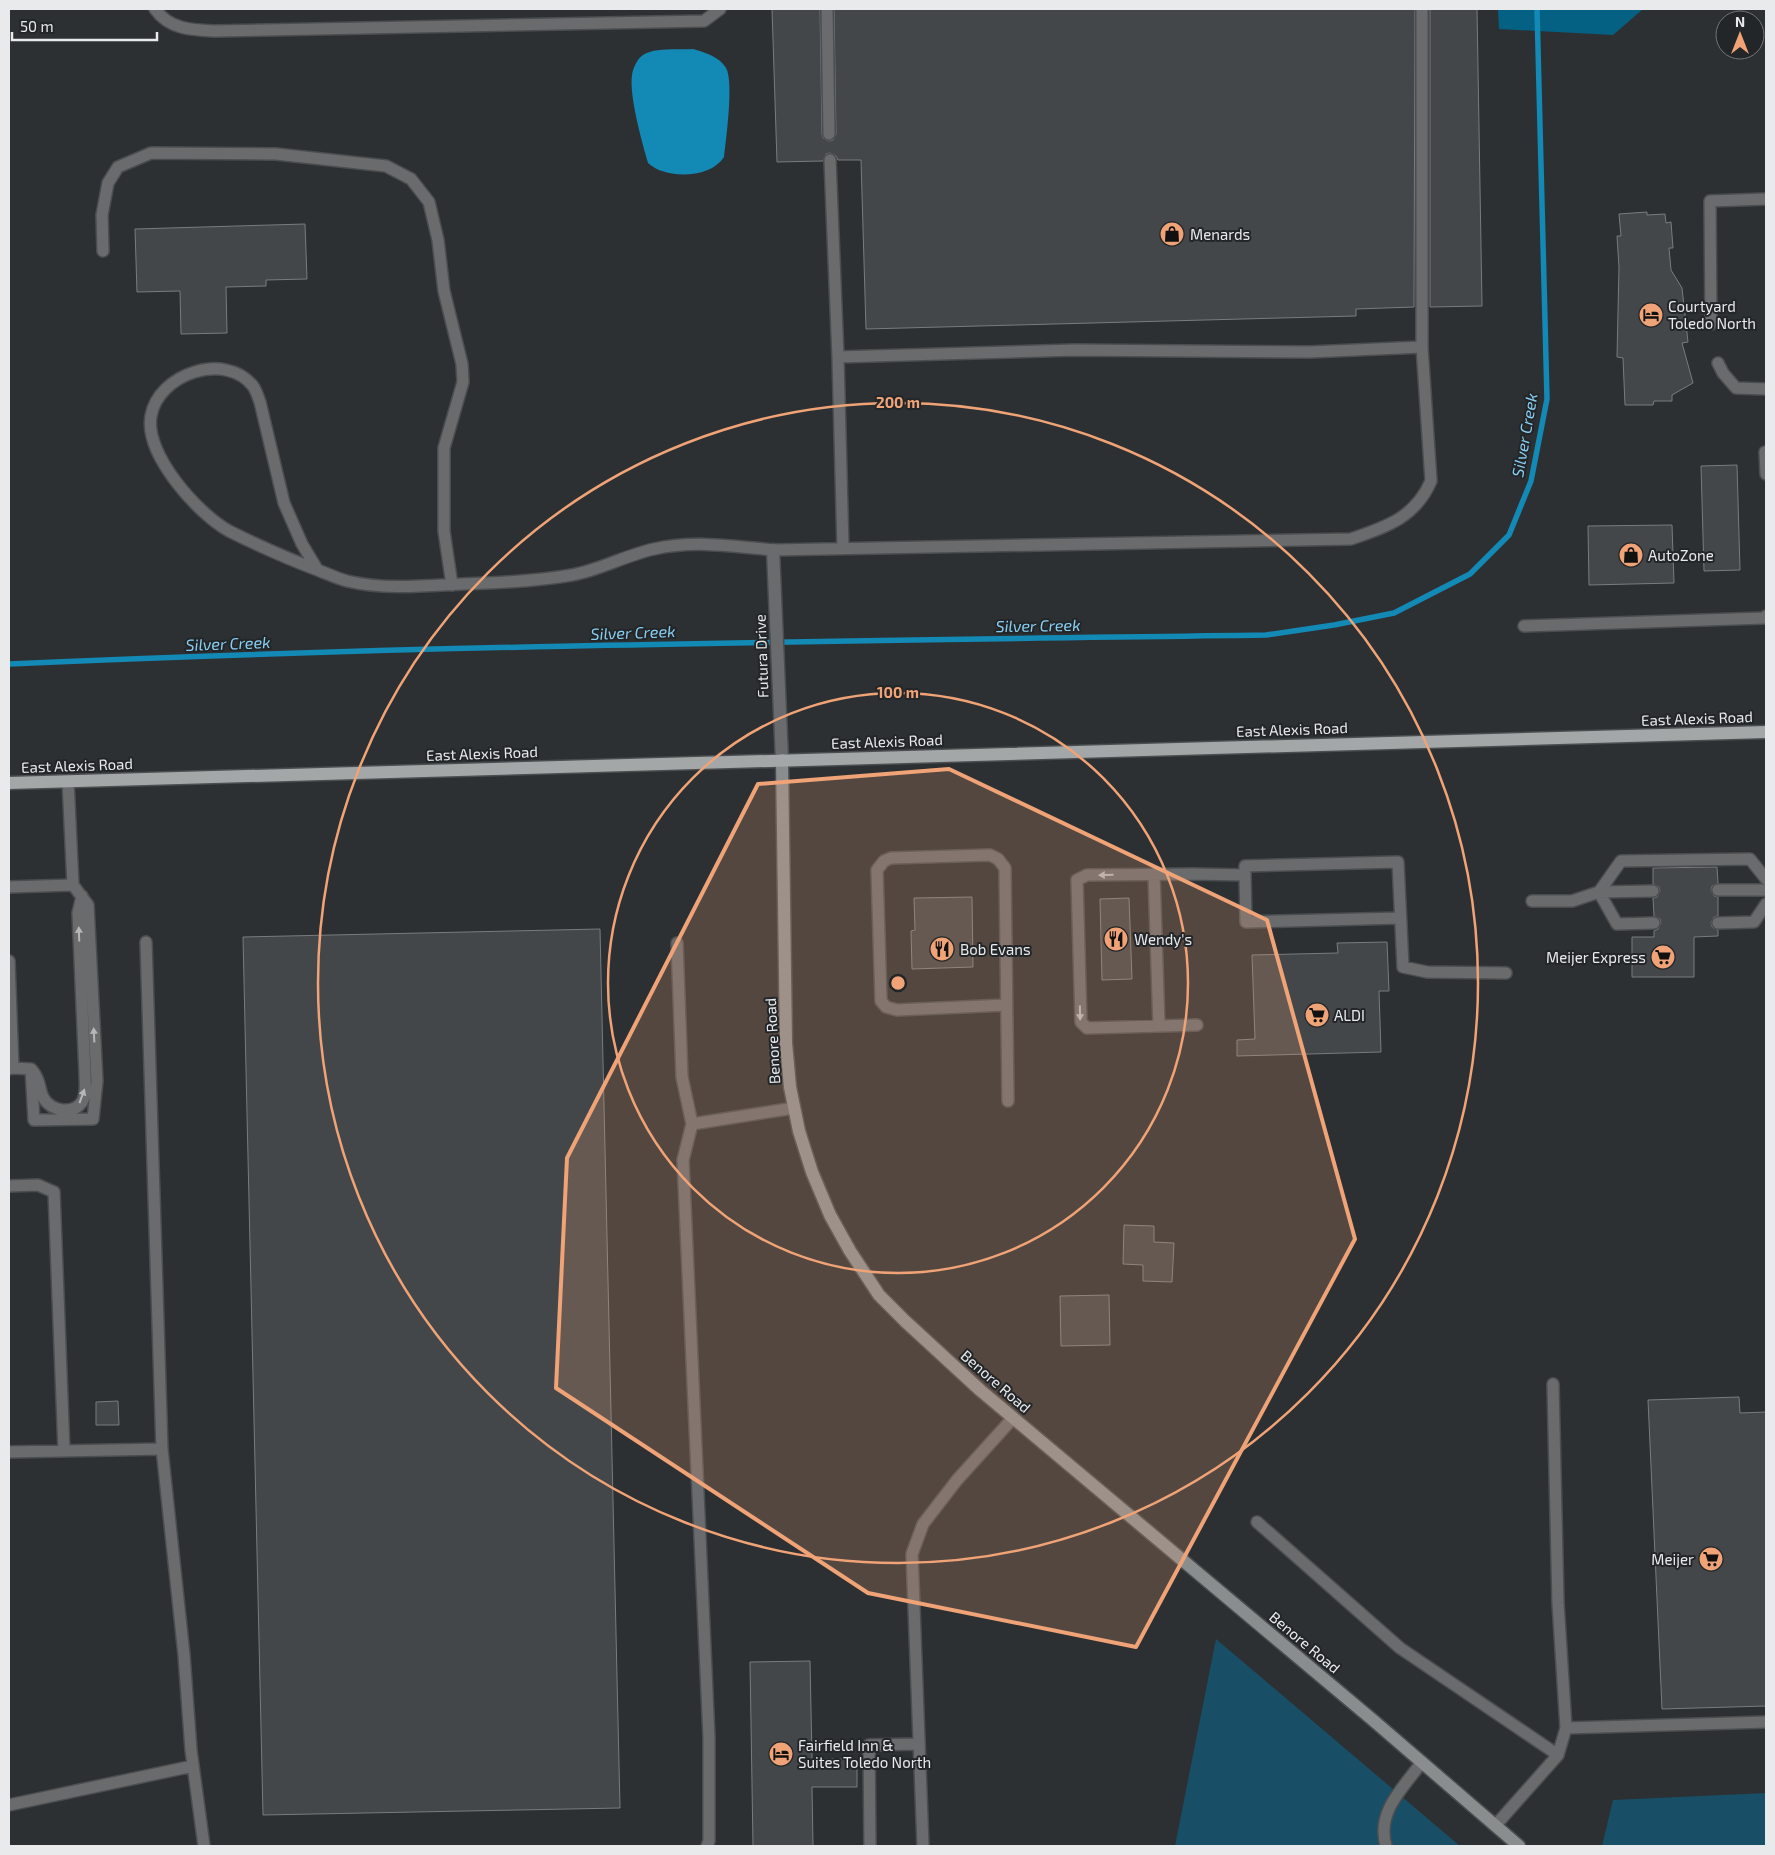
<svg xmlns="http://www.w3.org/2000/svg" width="1775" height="1855" font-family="'Exo 2',sans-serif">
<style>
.green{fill:#184f67}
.forest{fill:#056183}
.water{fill:#1389b6}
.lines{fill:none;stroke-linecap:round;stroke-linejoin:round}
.stream{stroke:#1389b6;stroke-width:5.5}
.building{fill:#444749;stroke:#797c7e}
.lane-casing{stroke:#4b4e50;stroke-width:14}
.street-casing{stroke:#4b4e50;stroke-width:15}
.secondary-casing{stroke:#4b4e50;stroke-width:15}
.primary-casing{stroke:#4b4e50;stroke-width:15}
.lane{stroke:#6a6b6c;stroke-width:11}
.street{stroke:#6a6b6c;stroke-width:12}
.secondary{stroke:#8a8d8e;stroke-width:12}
.primary{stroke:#a3a7a8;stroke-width:12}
.oneway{fill:#b6b7b9}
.marked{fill:#efa376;fill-opacity:0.2;stroke:#efa376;stroke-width:4;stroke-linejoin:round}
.ring{fill:none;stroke:#efa376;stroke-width:2.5}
.labels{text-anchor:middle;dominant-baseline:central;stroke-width:4;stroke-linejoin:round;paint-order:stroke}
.poi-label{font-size:15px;fill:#e8eaec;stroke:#232628;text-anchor:start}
.street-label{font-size:15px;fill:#e8eaec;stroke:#232628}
.water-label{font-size:16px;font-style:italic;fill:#87cef2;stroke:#232628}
.centre{fill:#efa376;stroke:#232628;stroke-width:2.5}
.ring-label{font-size:15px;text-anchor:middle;font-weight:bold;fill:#efa376;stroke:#232628;stroke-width:4;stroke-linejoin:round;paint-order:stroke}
</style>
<rect width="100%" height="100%" fill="#2d3032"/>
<path class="green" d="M1216 1639 1460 1846H1175Z
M1766 1793V1846H1602L1613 1800Z"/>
<path class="forest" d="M1498 9H1643L1613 35 1499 29Z"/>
<path class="water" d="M693 49C704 52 720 57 726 68 734 82 726 139 724 157 713 175 681 178 662 171 657 170 652 166 648 163 642 142 629 96 632 75 633 68 637 59 643 55 655 47 678 50 693 49Z"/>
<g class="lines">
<path class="stream" d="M9 664C428 645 847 641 1266 635L1334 625 1394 613 1470 574 1509 535 1531 481 1547 399 1537 9"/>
</g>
<path class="building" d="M772 9H820L822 134 823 138 829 141 833 140 836 134 834 9H1415L1414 307 1356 309V316L866 329 861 160H838L836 156 830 153 826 154 823 161 777 162Z
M1430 9H1477L1482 306 1430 307Z
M1647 212V215L1665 214 1666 223 1671 222 1673 248H1669L1671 270 1682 288 1688 342 1682 343 1693 383 1672 395V401H1654L1653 405H1625L1623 358 1617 357 1619 267 1617 236H1621L1619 214Z
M305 224 307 279 266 280V286L226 287 227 333 181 334 180 291 137 292 135 229Z
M1737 465 1740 570 1704 571 1701 466Z
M1672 525 1674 583 1589 585 1588 526Z
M1717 867 1718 883 1712 886 1711 890 1714 896 1718 897V916L1714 917 1711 923 1712 927 1718 930V936L1694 937V977H1632V937H1654V931L1658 929 1661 923 1660 919 1654 916 1653 898 1657 897 1660 891 1659 887 1653 884V868Z
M972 897 973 967 912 969 911 931 915 930 914 898Z
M1129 898 1132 979 1102 980 1100 899Z
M600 929 620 1808 263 1815 243 937Z
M1387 942 1389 991H1379L1381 1052 1237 1056V1040L1255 1039 1252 955 1338 953 1337 943Z
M1124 1225 1154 1226V1242L1174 1243 1172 1282 1143 1281V1265L1123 1264Z
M1109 1295 1110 1345 1061 1346 1060 1296Z
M1739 1397 1740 1413 1766 1412V1706L1662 1709 1648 1400Z
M118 1401 119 1425H96V1402Z
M810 1661 812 1759H857V1787H812L813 1846H753L750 1662Z"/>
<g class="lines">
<defs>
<path id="lane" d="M155 9C169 29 191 30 214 31L704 21 720 9
M827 9 829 134
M830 160 838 357 843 549
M103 251 102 215 108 183 118 167 151 153 276 154 386 166 411 179 429 202 438 240 444 291 462 364 463 382 444 448V531L452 585
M1711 324 1710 201 1766 199
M1422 347V9
M1718 363 1723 373 1736 388 1766 389
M1765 452 1766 474
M317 569 302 544 284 503 260 402C258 397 256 390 253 386 225 351 158 374 151 416 144 454 198 514 229 531 257 545 286 558 315 569 326 573 336 578 347 581 384 590 424 586 462 584 498 583 537 581 572 575 600 570 626 555 654 549 693 540 733 546 773 550L1351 539C1386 527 1415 518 1431 481L1422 347 1310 352 1075 350 838 357
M1524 626 1764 618 1766 616
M1154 874 1159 1026
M1245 875 1246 922 1400 918
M9 887 73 885 68 781
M1718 890H1766
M1653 891 1599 892 1617 924 1654 923
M1532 901H1572L1599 892 1621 861 1750 859 1766 879
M1718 923 1754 922 1766 904
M677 943 682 1077 692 1124
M9 961 13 1068 9 1069
M1006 1005 897 1010 886 1007 881 1001 877 870 884 861 891 858 990 855 998 859 1005 868 1008 1101
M1197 1025 1087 1028 1081 1022 1077 880 1087 875 1193 874 1245 875V866L1398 862 1403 967 1427 972 1506 973
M13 1068 31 1069 34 1120 93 1119 97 1081 88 905 73 885
M32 1070C42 1082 38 1089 44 1099 52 1111 73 1115 82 1102 87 1094 85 1083 85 1074L78 913 82 896
M9 1186 38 1185 54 1192 64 1451
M1553 1384 1558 1603 1566 1728
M162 1449 184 1655 191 1750 204 1846
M9 1452 162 1449 146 942
M1257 1522 1400 1648 1558 1755
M9 1805 193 1766
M1495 1826 1558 1755 1566 1728 1766 1722
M707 1846 709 1841V1737L683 1160 692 1124 794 1108
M870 1846 869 1745 919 1744
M923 1846 912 1554 923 1524 957 1480 1013 1418
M1386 1846C1376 1812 1403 1788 1422 1762"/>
<path id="street" d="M773 550 782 760"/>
<path id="secondary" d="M782 760 786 1043 790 1087 799 1131 812 1172 830 1215 850 1251 879 1295 905 1321 980 1390 1374 1721 1519 1846"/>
<path id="primary" d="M9 783 1766 732"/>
</defs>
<use href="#lane" class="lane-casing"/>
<use href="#street" class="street-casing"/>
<use href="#secondary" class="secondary-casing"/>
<use href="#primary" class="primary-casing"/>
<use href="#lane" class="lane"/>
<use href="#street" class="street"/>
<use href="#secondary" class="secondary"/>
<use href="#primary" class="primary"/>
</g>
<defs><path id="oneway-solid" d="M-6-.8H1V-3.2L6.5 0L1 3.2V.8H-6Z" transform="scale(1.25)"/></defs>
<g class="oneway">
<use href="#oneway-solid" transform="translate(1106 875) rotate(179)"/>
<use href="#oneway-solid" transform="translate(79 934) rotate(-92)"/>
<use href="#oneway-solid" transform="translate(1080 1013) rotate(89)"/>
<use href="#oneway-solid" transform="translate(94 1035) rotate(-93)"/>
<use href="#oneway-solid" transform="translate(82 1096) rotate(-70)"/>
</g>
<path class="marked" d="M949 769 1267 920 1355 1239 1136 1647 868 1593 556 1388 567 1158 758 784Z"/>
<g class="ring">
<circle cx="898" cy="983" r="290"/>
<circle cx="898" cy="983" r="580"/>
</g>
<defs>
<symbol id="shop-disc" viewBox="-11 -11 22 22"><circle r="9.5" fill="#efa376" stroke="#232628"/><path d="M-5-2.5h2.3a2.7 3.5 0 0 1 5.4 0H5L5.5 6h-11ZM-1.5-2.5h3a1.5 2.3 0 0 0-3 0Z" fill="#111"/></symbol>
<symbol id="hotel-disc" viewBox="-11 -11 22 22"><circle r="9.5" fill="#efa376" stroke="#232628"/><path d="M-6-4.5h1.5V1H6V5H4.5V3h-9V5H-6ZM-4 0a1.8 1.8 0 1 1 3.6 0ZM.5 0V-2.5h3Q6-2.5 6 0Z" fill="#111"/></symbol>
<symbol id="restaurant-disc" viewBox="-11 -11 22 22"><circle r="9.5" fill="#efa376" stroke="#232628"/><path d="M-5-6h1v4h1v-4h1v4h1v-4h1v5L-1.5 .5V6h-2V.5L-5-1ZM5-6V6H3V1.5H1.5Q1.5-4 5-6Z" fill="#111"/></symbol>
<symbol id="supermarket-disc" viewBox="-11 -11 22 22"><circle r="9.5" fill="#efa376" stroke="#232628"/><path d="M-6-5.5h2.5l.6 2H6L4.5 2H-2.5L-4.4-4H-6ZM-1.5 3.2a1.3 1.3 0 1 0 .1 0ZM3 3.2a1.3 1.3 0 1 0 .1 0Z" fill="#111"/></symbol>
</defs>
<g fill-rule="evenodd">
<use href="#shop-disc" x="1158" y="220" width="28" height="28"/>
<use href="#hotel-disc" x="1637" y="301" width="28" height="28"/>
<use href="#shop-disc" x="1617" y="541" width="28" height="28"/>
<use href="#restaurant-disc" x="1102" y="925" width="28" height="28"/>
<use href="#restaurant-disc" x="928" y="935" width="28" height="28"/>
<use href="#supermarket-disc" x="1649" y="943" width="28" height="28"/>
<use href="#supermarket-disc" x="1303" y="1001" width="28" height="28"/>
<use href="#supermarket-disc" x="1697" y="1545" width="28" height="28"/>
<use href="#hotel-disc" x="767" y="1740" width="28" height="28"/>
</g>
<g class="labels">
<g class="poi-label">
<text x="1190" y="234">Menards</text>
<text x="1668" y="306">Courtyard<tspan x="1668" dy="17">Toledo North</tspan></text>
<text x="1648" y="555">AutoZone</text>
<text x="1134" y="939">Wendy's</text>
<text x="960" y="949">Bob Evans</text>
<text x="1646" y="957" text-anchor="end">Meijer Express</text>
<text x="1334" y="1015">ALDI</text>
<text x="1694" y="1559" text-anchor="end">Meijer</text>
<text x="798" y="1745">Fairfield Inn &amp;<tspan x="798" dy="17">Suites Toledo North</tspan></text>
</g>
<g class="street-label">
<text transform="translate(761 656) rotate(-92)">Futura Drive</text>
<text transform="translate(1697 718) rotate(-2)">East Alexis Road</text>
<text transform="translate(1292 729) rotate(-2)">East Alexis Road</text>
<text transform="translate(887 741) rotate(-2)">East Alexis Road</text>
<text transform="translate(482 753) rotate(-2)">East Alexis Road</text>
<text transform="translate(77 765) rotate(-2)">East Alexis Road</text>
<text transform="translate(772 1041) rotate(-93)">Benore Road</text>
<text transform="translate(996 1381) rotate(41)">Benore Road</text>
<text transform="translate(1305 1642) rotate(40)">Benore Road</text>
</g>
<g class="water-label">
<text transform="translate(1524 435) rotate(-80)">Silver Creek</text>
<text transform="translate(1038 625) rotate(-1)">Silver Creek</text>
<text transform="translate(633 632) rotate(-2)">Silver Creek</text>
<text transform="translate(228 643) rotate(-2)">Silver Creek</text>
</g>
</g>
<circle cx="898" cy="983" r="8" class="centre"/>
<g class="ring-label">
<text x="898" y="408">200 m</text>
<text x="898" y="698">100 m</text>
</g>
<rect width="1775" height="1855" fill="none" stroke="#e8eaec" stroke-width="20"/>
<g transform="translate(1740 35)"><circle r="24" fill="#232628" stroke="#727476"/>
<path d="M0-4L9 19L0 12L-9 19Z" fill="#efa376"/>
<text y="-8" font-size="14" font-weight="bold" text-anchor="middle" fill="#e8eaec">N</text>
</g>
<path d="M12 32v8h145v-8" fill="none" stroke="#e8eaec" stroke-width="2.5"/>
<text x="20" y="32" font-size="15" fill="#e8eaec" stroke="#232628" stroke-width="4" paint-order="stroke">50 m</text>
</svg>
